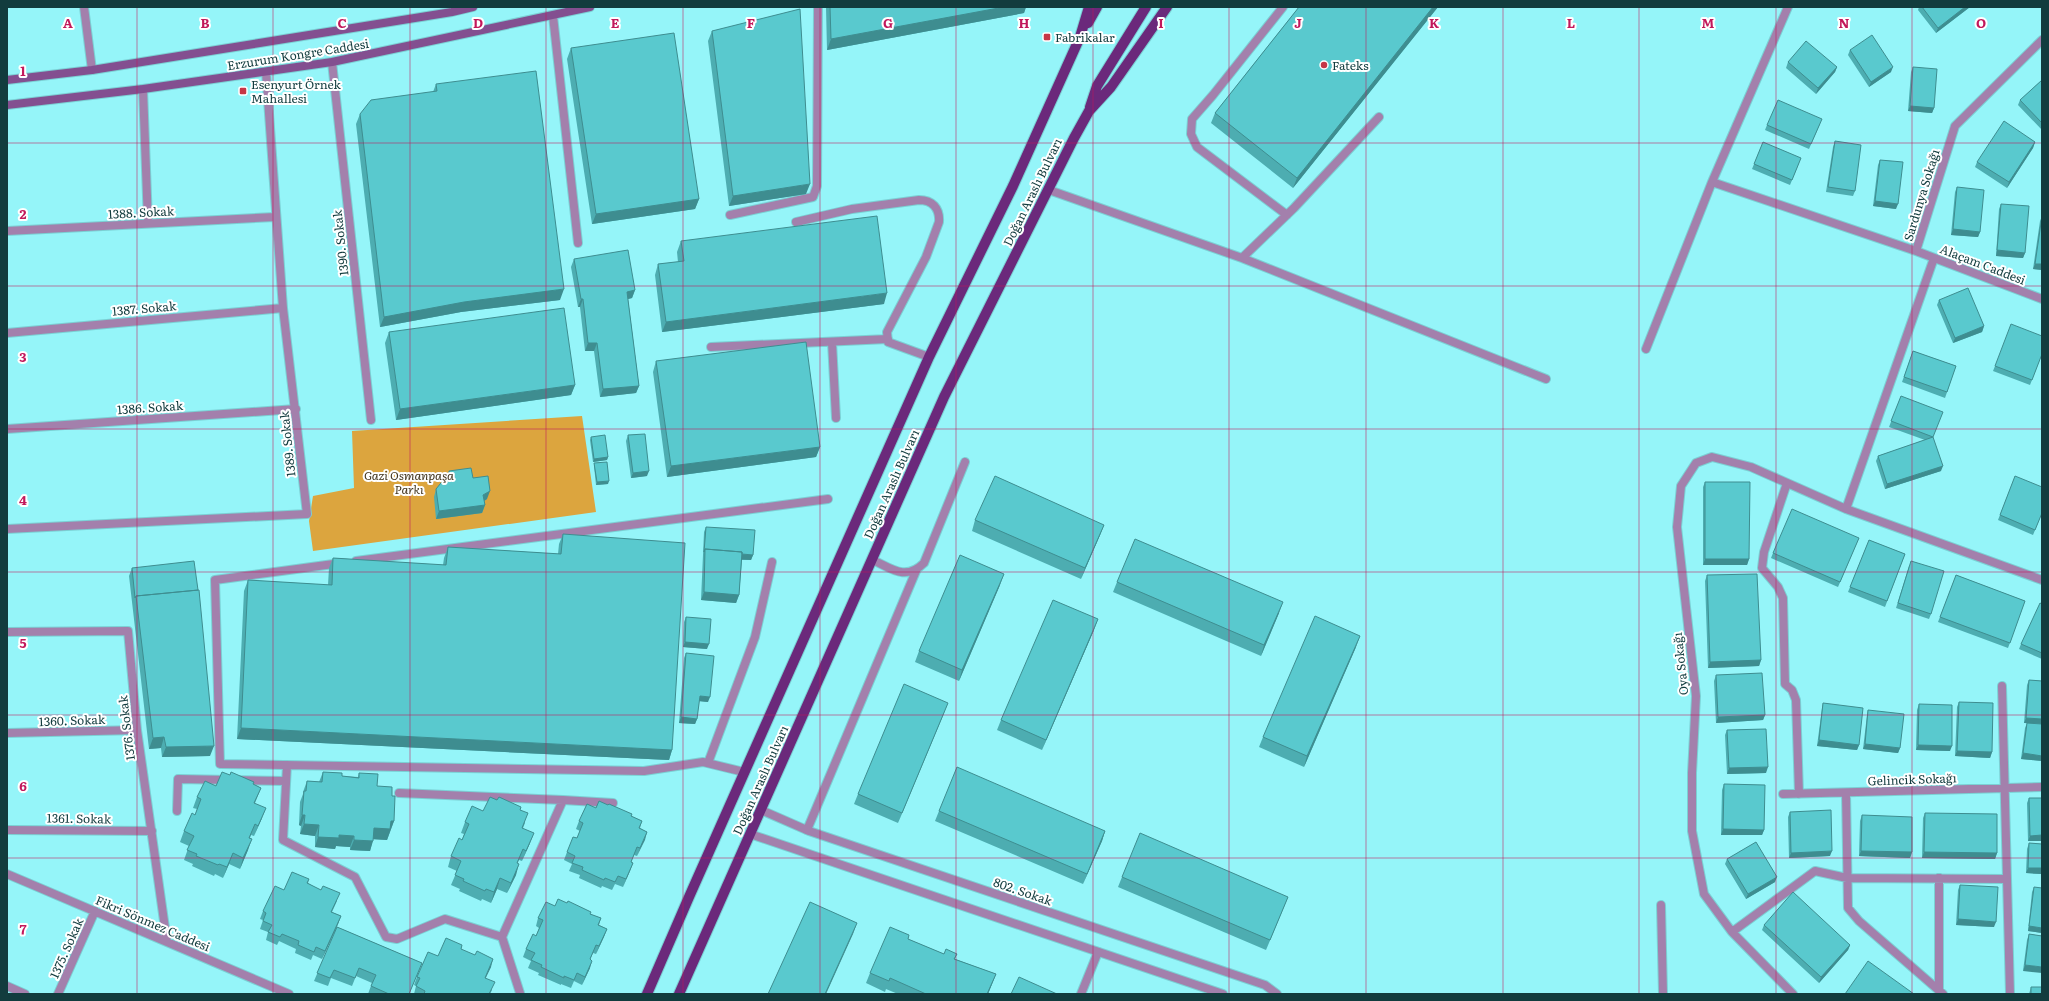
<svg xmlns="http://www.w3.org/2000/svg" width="2049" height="1001" font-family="Literata,serif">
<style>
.green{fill:#dca53e}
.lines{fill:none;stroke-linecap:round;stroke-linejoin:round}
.lane-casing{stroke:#7bd0d4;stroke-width:10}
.street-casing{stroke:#7bd0d4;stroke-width:10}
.secondary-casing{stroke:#7bd0d4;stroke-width:10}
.primary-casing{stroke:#7bd0d4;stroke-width:12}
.lane{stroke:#a380ac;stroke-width:8}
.street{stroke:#a380ac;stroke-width:8}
.secondary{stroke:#834f90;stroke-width:8}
.primary{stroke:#6b297b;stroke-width:10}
.wall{fill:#4dadb1}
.shaded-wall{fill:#3e8d90}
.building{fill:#59c9ce;stroke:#3e8d90}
.grid{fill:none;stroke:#c2185b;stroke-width:1;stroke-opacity:0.55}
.poi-dot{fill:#c63646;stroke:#fff;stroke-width:1.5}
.labels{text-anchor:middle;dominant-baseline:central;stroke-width:4;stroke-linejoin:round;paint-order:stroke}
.poi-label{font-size:12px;fill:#123c3e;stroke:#fff;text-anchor:start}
.street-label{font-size:12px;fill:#123c3e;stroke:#fff}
.park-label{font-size:12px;font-style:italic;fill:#3f321c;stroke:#fff}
.grid-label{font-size:13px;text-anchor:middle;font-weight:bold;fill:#c2185b;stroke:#fff;stroke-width:4;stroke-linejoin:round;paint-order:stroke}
</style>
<rect width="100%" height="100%" fill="#95f5f9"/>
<path class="green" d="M582 416 596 512 313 551 309 521 313 496 354 488 352 431Z"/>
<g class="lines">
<defs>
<path id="lane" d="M1283 7 1213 95 1192 119 1191 134 1197 147 1287 215
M1049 190 1242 258 1546 379
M730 215 813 197 817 186 818 7
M796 222 852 209 919 200C932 200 940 208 939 222L926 257 887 332 888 342 929 357
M1242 258 1294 208 1379 117
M832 342 836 418
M711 347 888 339
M873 560C892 569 906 581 924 563L965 462
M356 561 828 499
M341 563 215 580 220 764 644 771 703 762 744 772
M708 763 755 637 772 562
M287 765 283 840 355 877 386 937 397 939 445 919 502 937 563 800 613 803
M399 793 563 800
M177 811 178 779 286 781
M807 830 916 571
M502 937 520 993
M1081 994 1098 952"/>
<path id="street" d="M84 7 92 70
M553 16 578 243
M332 62 371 420
M143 89 148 223
M1712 182 1916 251 1955 126 2042 40
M7 231 275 217
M1916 251 2042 299
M1934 258 1846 509 2042 580
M7 333 283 308
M1646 349 1712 182 1788 7
M7 429 296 409
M1787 483 1764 552 1762 568 1778 587 1783 598 1785 684 1792 690 1796 700 1799 794
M7 529 307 514 283 308 266 72
M7 632 128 631 137 730 167 942
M2002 686 2010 994
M7 733 137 730
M1846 793 1848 908 1859 921 1943 994
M1783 794 2042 787
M761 810 809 831 1265 985 1277 994
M7 830 152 831
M750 834 1223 994
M7 874 289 994
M1939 878V991
M1661 905 1663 994
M1732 932 1815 871 1847 878 2007 879
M7 986 25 994
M58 994 95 911
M1793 994 1732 932 1704 894 1692 831V773L1696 696 1677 527 1681 486 1696 463 1712 457 1751 467 1846 509"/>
<path id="secondary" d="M7 80 92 70 452 12 473 7
M7 105 143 89 332 62 590 7"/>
<path id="primary" d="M1088 23 1097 7
M1090 107 1097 86 1146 7
M647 994 689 897 929 357 1013 186 1080 37 1089 7
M679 994 944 397 1074 138 1089 111 1111 87 1167 7"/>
</defs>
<use href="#lane" class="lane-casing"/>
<use href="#street" class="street-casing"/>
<use href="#secondary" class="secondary-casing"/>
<use href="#primary" class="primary-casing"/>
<use href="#lane" class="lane"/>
<use href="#street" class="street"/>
<use href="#secondary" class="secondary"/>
<use href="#primary" class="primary"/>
</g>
<path class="wall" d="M826 7H1026L1024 13 827 50Z
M1299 7H1438L1293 188 1211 123 1215 113Z
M1919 7H1970L1936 33 1918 10Z
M712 31 806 194 729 206 708 41Z
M571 48 699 199 695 209 592 224 567 59Z
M1850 50 1891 72 1869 87 1848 55Z
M1788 62 1837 67 1835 72 1816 94 1786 68Z
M1913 67 1934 108 1932 113 1908 111 1911 72Z
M2042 80V130L2018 105 2020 100Z
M436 84 560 300 461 312 380 327 356 124 360 114 433 92Z
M1820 124 1809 149 1765 130 1767 125Z
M1835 141 1855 191 1853 196 1826 192 1833 147Z
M1763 142 1799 163 1790 185 1752 169Z
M2035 142 2033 148 2007 188 1975 167 1977 162Z
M1880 160 1896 209 1873 206 1878 165Z
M1957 187 1980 232 1978 237 1951 235 1955 192Z
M2001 204 2025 253 2023 258 1996 256 1999 209Z
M2042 216V270L2033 269 2040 221Z
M681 241 884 304 662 332 655 275 658 264 678 262 677 252Z
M574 259 635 290 632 298 628 299 639 386 636 393 600 397 594 351H585L580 307H578L571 267Z
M1939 300 1984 326 1982 332 1953 343 1937 305Z
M389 332 575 385 571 395 396 420 385 343Z
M1913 351 1956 366 1945 398 1902 382Z
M2042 354 2030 385 1993 371 1995 366Z
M656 361 820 447 816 457 667 477 653 372Z
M1901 396 1933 437 1941 471 1885 489 1876 461 1878 456 1925 440 1889 427Z
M628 435 647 476 631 478 626 441Z
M591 437 608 457 607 460 593 462 590 440Z
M594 463 608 484 596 485 594 466Z
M449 471 473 478 487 499 484 501 485 505 482 513 436 519 434 497 436 489 447 477Z
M2015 476 2042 513 2033 535 1998 520Z
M1705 482 1749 559 1747 565H1703V487Z
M975 520 1104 525 1100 535 1081 579 972 531Z
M706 527 753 555 751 560H742L739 595 736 603 701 600 704 532Z
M563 534 672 750 669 760 237 739 244 591 248 580 328 585 329 568 333 558 443 565 444 558 448 547 558 554 559 544Z
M1859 538 1838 587 1771 558 1773 553Z
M1869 540 1905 554 1885 607 1848 592Z
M1909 566 1931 614 1929 619 1896 608Z
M132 568 210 756 162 757 161 748 149 749 129 576Z
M1707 575 1761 660 1759 666 1708 668 1705 581Z
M1956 575 2025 601 2008 648 1938 622Z
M1117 582 1279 613 1261 656 1113 592Z
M1000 585 959 681 915 662 919 651Z
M2042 604V659L2019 649 2021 644Z
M686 617 707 649 683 647 684 622Z
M1094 630 1042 750 997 730 1001 720Z
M1356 647 1304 767 1259 747 1263 737Z
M686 653 708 702 699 701 697 719 695 724 679 723 684 658Z
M1716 675 1765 715 1763 720 1716 723 1714 681Z
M2029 680 2042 681V761L2021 759 2025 728 2027 723H2024L2027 685Z
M1959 702 1992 752 1990 758 1955 756 1957 707Z
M1823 703 1859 745 1857 750 1817 746 1822 708Z
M1919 704 1950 751 1916 750 1917 710Z
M1868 710 1900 748 1898 753 1863 749 1867 715Z
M944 713 898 823 854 804 858 794Z
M1727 730 1766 773 1727 774 1725 735Z
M323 772 342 776 358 777 359 773 377 786 392 796 394 821 387 840 373 839 370 851 350 850V847L336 846 335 849 315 847V836L300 834 301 826 299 825 300 802 303 794V792L307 781 319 782Z
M253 784 261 788 255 803 262 818 254 836 251 835 250 838 248 850 240 869 229 864 223 878 215 874 214 876 192 866 193 864 184 860 189 846 180 842 184 831 195 815 197 809 193 808 197 797 216 786Z
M1724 784 1764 830 1762 835H1721L1722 790Z
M2029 798H2042V841H2028L2027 803Z
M608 805 632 814 631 816 642 821 640 828 647 832 637 856 634 855 631 862 633 863 623 887 615 884 612 890 602 886 601 888 579 878 580 875 569 871 572 864 564 860 567 852 577 838 580 831 576 829 579 821 596 808Z
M521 810 525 823 523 828 530 843 522 861 519 860 517 864 516 875 507 893 497 889 491 903 482 899 481 901 459 891 460 889 451 885 457 871 448 867 451 856 462 840 464 834 461 833 465 822 483 811Z
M939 811 1105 831 1102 841 1083 884 935 821Z
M1790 812 1830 856 1789 858 1788 817Z
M1925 813 1997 853 1995 859 1922 858 1923 818Z
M1862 815 1912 852 1910 858 1859 856 1860 821Z
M2029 843 2042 844V874L2026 873 2027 849Z
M1727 859 1775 882 1746 899 1725 864Z
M1122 877 1288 897 1284 907 1266 950 1118 887Z
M309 879 308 883 337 901 332 912 341 916 338 924 322 959 313 955 311 960 295 953 296 949 279 941 277 945 266 940 268 932 260 929 263 920 260 919 263 911 284 890Z
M1960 885 1994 927 1956 925 1958 890Z
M2034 887 2042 933 2028 931 2032 892Z
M555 906 590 914 601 918 599 925 607 929 596 954 593 953 590 960V968L582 985 574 981 571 988 561 984V985L538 975 539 973 528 968 531 961 523 957 526 949 536 936 539 928 536 926 538 918Z
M1764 925 1850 945 1848 950 1819 983 1762 930Z
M337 927 422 963 409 994H368L372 983 356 976 352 986 331 978 328 986 314 981Z
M2029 934 2042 936 2023 971 2027 940Z
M908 939 944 954H957L955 959 996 974 988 994H898L886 989 885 992 866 983 870 973Z
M461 949 491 967 485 978 492 990 490 994H414L416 986 414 985 417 977 438 956Z
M2031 987 2042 994H2029Z"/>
<path class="shaded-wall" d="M1004 7H1026L1024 13 827 50 831 39Z
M1433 7H1438L1293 188 1297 178Z
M1965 7H1970L1936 33 1938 28Z
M1837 67 1835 72 1816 94 1818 88Z
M1893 67 1891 72 1869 87 1871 82Z
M1910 106 1934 108 1932 113 1908 111Z
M2035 142 2033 148 2007 188 2009 182Z
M810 184 806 194 729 206 733 196Z
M699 199 695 209 592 224 596 214Z
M1875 201 1898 204 1896 209 1873 206Z
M1953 229 1980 232 1978 237 1951 235Z
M1997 250 2025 253 2023 258 1996 256Z
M2035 264H2042V270L2033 269Z
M564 289 560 300 461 312 380 327 384 317 464 302Z
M635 290 632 298 624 300 627 292Z
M887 293 884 304 662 332 666 322Z
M581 299H583L580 307H578Z
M1984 326 1982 332 1953 343 1955 338Z
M588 343H597L594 351H585Z
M575 385 571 395 396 420 400 409Z
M639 386 636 393 600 397 603 389Z
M820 447 816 457 667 477 671 466Z
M608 457 607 460 593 462 594 459Z
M1943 466 1941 471 1885 489 1887 484Z
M649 471 647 476 631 478 633 473Z
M609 481 608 484 596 485 597 482Z
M490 491 487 499 481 503 483 495Z
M485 505 482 513 436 519 439 511Z
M1104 525 1100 535 1081 579 1085 568Z
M705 552 753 555 751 560 705 557Z
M1705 559H1749L1747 565H1703Z
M1004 574 1000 585 959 681 962 670Z
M704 592 739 595 736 603 701 600Z
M1283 602 1279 613 1261 656 1264 645Z
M1098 619 1094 630 1042 750 1046 740Z
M1360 636 1356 647 1304 767 1307 756Z
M685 642 709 644 707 649 683 647Z
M1761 660 1759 666 1708 668 1710 662Z
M700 696 710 697 708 702 698 701Z
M948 703 944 713 898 823 902 813Z
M1765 715 1763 720 1716 723 1718 717Z
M681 717 697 719 695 724 679 723Z
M2026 718 2042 719V724L2024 723Z
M241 728 672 750 669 760 237 739Z
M164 737 161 748 149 749 153 738Z
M1819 740 1859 745 1857 750 1817 746Z
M1865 744 1900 748 1898 753 1863 749Z
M1918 745 1952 746 1950 751 1916 750Z
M214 746 210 756 162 757 166 747Z
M1957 751 1992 752 1990 758 1955 756Z
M2023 753 2042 756V761L2021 759Z
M1768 767 1766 773 1727 774 1729 768Z
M266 808 262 818 254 836 258 826Z
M302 815H305L301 826 299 825Z
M391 821H394L387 840 370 839 374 828Z
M304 824 319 825 315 836 300 834Z
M1723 829 1764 830 1762 835H1721Z
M1105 831 1102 841 1083 884 1087 874Z
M647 832 645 840 637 856 640 848Z
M534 833 530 843 522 861 526 851Z
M339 835 354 836 350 847 336 846 335 849 315 847 318 837Z
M2042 835V841H2028L2030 836Z
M252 839 248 850 240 869 243 858Z
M354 840 373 841 370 851 350 850Z
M1832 851 1830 856 1789 858 1791 853Z
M1861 851 1912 852 1910 858 1859 856Z
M1924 852 1997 853 1995 859 1922 858Z
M233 853 229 864 223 878 227 867Z
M633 863 630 871 623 887 626 879Z
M519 864 516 875 507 893 511 883Z
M2028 868H2042V874L2026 873Z
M1777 877 1775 882 1746 899 1748 894Z
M500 878 497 889 491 903 494 892Z
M341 916 338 924 322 959 325 951Z
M1958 919 1996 922 1994 927 1956 925Z
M857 923 853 934 826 994H825Z
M2029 926 2042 928V933L2028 931Z
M607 929 604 937 596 954 599 946Z
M1850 945 1848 950 1819 983 1821 977Z
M493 959 491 967 482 986 485 978Z
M592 961 590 968 582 985 585 977Z
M2025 965 2042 967V973L2023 971Z
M996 974 988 994H987Z"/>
<path class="building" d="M830 7H1004L831 39Z
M1299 7H1433L1297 178 1215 113Z
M1922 7H1965L1938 28Z
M800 9 810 184 733 196 712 31Z
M674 33 699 199 596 214 571 48Z
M1872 35 1893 67 1871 82 1850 50Z
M1806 41 1837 67 1818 88 1788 62Z
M1913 67 1937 69 1934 108 1910 106Z
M536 71 564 289 464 302 384 317 360 114 371 100 437 91 436 84Z
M2042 80V123L2020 100Z
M1778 100 1822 119 1811 144 1767 125Z
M2004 121 2035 142 2009 182 1977 162Z
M1835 141 1861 145 1855 191 1828 187Z
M1763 142 1801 158 1792 180 1754 164Z
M1880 160 1903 162 1898 204 1875 201Z
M1957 187 1984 190 1980 232 1953 229Z
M2001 204 2029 206 2025 253 1997 250Z
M877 216 887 293 666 322 658 264 684 261 681 241Z
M2042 216V264H2035Z
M628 250 635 290 627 292 639 386 603 389 597 343H588L583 299H581L574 259Z
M1968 288 1984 326 1955 338 1939 300Z
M564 308 575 385 400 409 389 332Z
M2011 324 2042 336V354L2032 380 1995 366Z
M806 342 820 447 671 466 656 361Z
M1913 351 1956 366 1947 392 1904 377Z
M1901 396 1943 412 1933 437 1943 466 1887 484 1878 456 1933 437 1891 421Z
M645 434 649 471 633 473 628 435Z
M605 435 608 457 594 459 591 437Z
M607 462 609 481 597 482 594 463Z
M471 468 473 478 488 476 490 491 483 495 485 505 439 511 436 489 445 478 450 477 449 471Z
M995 476 1104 525 1085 568 975 520Z
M2015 476 2042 487V513L2035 530 2000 515Z
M1705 482H1750L1749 559H1705Z
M1792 509 1859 538 1840 582 1773 553Z
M706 527 755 530 753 555 742 554V552L705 549 704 552Z
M563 534 685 543 672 750 241 728 248 580 332 585 333 558 446 565 448 547 561 554Z
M1135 539 1283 602 1264 645 1117 582Z
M1869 540 1905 554 1887 601 1850 587Z
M705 549 742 552 739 595 704 592Z
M960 555 1004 574 962 670 919 651Z
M194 561 198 590 136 596 135 598 132 568Z
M1911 561 1944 571 1931 614 1898 603Z
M1757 574 1761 660 1710 662 1707 575Z
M1956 575 2025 601 2010 643 1940 617Z
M199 590 214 746 166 747 164 737 153 738 136 596Z
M1053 600 1098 619 1046 740 1001 720Z
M2040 603 2042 604V653L2021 644Z
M1315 616 1360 636 1307 756 1263 737Z
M686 617 711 619 709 644 685 642Z
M686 653 714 656 710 697 700 696 697 719 681 717Z
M1762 673 1765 715 1718 717 1716 675Z
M2029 680 2042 681V719L2026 718Z
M904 684 948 703 902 813 858 794Z
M1959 702 1993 703 1992 752 1957 751Z
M1823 703 1863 708 1859 745 1819 740Z
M1919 704 1952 705V746L1918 745Z
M1868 710 1904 714 1900 748 1865 744Z
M2027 723 2042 724V756L2023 753Z
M1766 729 1768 767 1729 768 1727 730Z
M957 767 1105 831 1087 874 939 811Z
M222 772 230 775 231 772 254 782 253 784 261 788 254 803 266 808 258 826 255 824 249 838 252 839 243 858 233 853 227 867 219 864 218 865 196 856 197 854 187 850 194 836 184 831 192 813 195 815 201 799 197 797 205 781 216 786Z
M323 772 342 773V776L359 778V773L378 774 377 786 392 787V796H395L394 821H391L390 829 374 828 373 841 354 840V836L339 835V838L318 837 319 825 304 824 305 815H302L304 791H306L307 781 322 782Z
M1724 784 1765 785 1764 830 1723 829Z
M490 797 497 800 499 797 521 807 520 810 528 813 522 828 534 833 526 851 523 849 517 863 519 864 511 883 500 878 494 892 486 889 485 891 463 881 464 879 455 875 461 861 451 856 459 838 462 840 469 824 465 822 472 806 483 811Z
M2029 798H2042V835L2030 836Z
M599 801 608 805 609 804 632 814 631 816 642 821 639 828 647 832 640 848 637 847 631 862 633 863 626 879 618 876 615 882 605 878 604 880 582 870 583 867 572 863 575 856 567 852 573 837 577 838 583 823 579 821 587 804 596 808Z
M1831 810 1832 851 1791 853 1790 812Z
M1925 813 1997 814V853L1924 852Z
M1862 815 1912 817V852L1861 851Z
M1140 833 1288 897 1270 940 1122 877Z
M1756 842 1777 877 1748 894 1727 859Z
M2029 843 2042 844V868H2028Z
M292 872 309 879 307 883 321 890 323 886 340 893 331 912 341 916 325 951 316 947 314 952 298 945 299 941 282 934 280 937 268 932 272 925 263 921 266 913 263 911 275 886 284 890Z
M1960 885 1998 887 1996 922 1958 919Z
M2034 887 2042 888V928L2029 926Z
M1793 892 1850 945 1821 977 1764 925Z
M558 899 567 903 568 901 591 912 590 914 601 918 598 925 607 929 599 946 596 945 590 959 592 961 585 977 577 973 574 980 564 976V978L541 967 542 965 531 960 535 953 526 949 533 934 536 936 543 920 538 918 546 902 555 906Z
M810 902 857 923 825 994H768Z
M337 927 422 963 409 994H389L371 986 376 975 359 968 355 978 334 970 330 978 317 973Z
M890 927 909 935 908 939 944 954 946 949 957 954 954 959 996 974 987 994H926L890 978 889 981 870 973Z
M2029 934 2042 936V967L2025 965Z
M446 938 462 945 461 949 475 955 477 951 493 959 485 978 495 982 489 994H424L425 991 416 986 420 978 417 977 428 952 438 956Z
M1868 961 1914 994H1845Z
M1019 977 1057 994H1011Z
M2031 987H2042V994H2031Z"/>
<path class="grid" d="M137 7V994M273 7V994M410 7V994M546 7V994M683 7V994M820 7V994M956 7V994M1093 7V994M1229 7V994M1366 7V994M1503 7V994M1639 7V994M1776 7V994M1912 7V994M7 143H2042M7 286H2042M7 429H2042M7 572H2042M7 715H2042M7 858H2042"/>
<g class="poi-dot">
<rect x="1043" y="33" width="8" height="8" rx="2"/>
<circle cx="1324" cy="65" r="4"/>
<rect x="239" y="87" width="8" height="8" rx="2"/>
</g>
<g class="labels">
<g class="poi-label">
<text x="1055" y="37">Fabrikalar</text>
<text x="1332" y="65">Fateks</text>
<text x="251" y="84">Esenyurt Örnek<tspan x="251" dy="14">Mahallesi</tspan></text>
</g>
<g class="street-label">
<text transform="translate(298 54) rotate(-9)">Erzurum Kongre Caddesi</text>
<text transform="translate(1032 192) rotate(-64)">Doğan Araslı Bulvarı</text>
<text transform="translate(1921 195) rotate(-73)">Sardunya Sokağı</text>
<text transform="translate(141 212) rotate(-3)">1388. Sokak</text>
<text transform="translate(340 243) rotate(-96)">1390. Sokak</text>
<text transform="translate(1983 264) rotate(21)">Alaçam Caddesi</text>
<text transform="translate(144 308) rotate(-5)">1387. Sokak</text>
<text transform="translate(150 407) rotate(-4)">1386. Sokak</text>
<text transform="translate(287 444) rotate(-96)">1389. Sokak</text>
<text transform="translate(891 484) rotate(-66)">Doğan Araslı Bulvarı</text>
<text transform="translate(1680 664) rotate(-96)">Oya Sokağı</text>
<text transform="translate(72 720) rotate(-2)">1360. Sokak</text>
<text transform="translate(126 728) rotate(-97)">1376. Sokak</text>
<text transform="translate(1912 779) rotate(-2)">Gelincik Sokağı</text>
<text transform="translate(760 780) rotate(-66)">Doğan Araslı Bulvarı</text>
<text transform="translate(79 818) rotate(1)">1361. Sokak</text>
<text transform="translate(1023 891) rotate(19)">802. Sokak</text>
<text transform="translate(153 923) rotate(23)">Fikri Sönmez Caddesi</text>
<text transform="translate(66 948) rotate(-66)">1375. Sokak</text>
</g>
<g class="park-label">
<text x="409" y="475">Gazi Osmanpaşa<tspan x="409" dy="14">Parkı</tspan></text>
</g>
</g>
<g class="grid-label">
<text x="68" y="28">A</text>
<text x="205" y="28">B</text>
<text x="342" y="28">C</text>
<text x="478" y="28">D</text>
<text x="615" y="28">E</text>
<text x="751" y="28">F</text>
<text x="888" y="28">G</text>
<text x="1024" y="28">H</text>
<text x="1161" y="28">I</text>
<text x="1298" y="28">J</text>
<text x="1434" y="28">K</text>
<text x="1571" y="28">L</text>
<text x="1708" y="28">M</text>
<text x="1844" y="28">N</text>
<text x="1981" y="28">O</text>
<text x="23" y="76">1</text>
<text x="23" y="219">2</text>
<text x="23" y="362">3</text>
<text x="23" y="505">4</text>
<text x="23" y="648">5</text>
<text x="23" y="791">6</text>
<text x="23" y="934">7</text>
</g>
<rect width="2049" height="1001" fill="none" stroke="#123c3e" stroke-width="16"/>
</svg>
